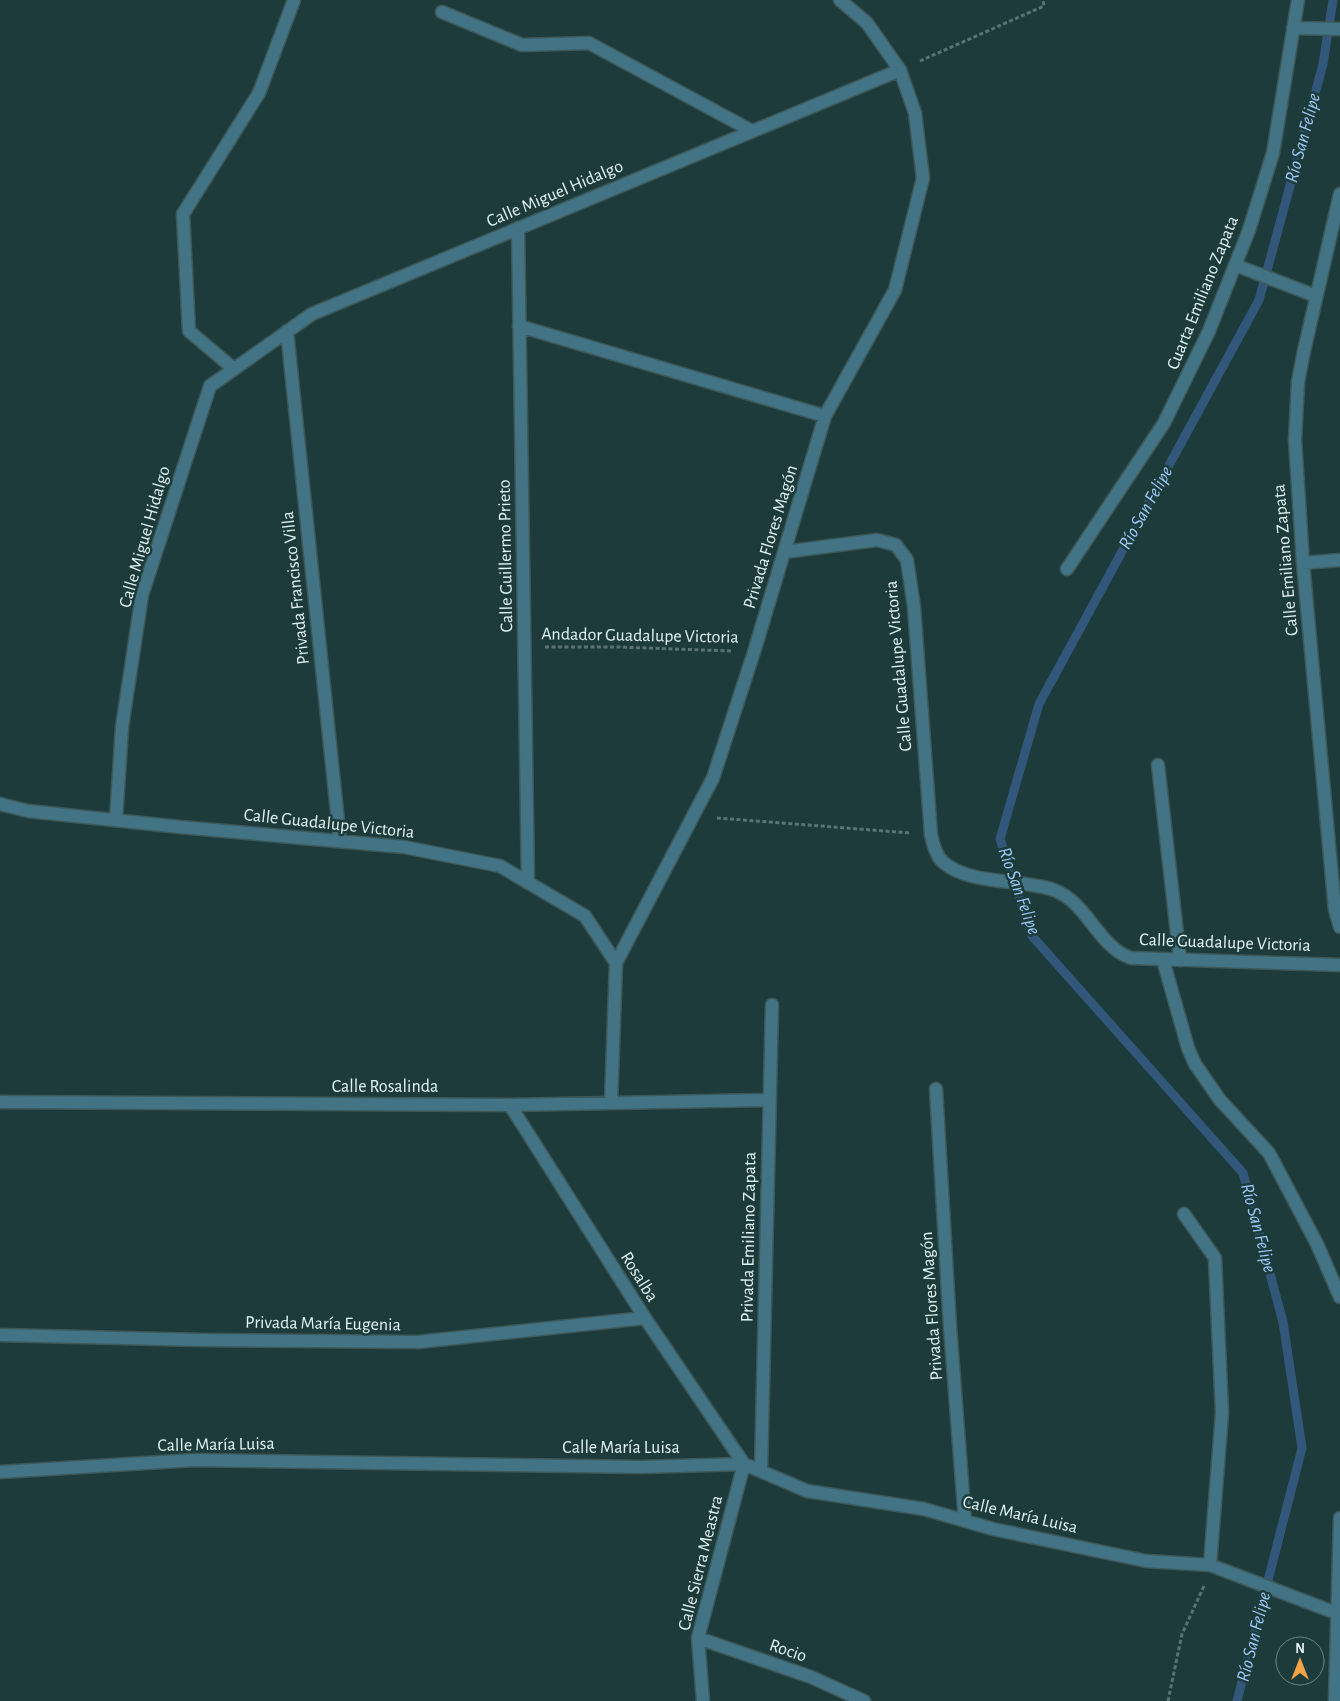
<svg xmlns="http://www.w3.org/2000/svg" width="1340" height="1701" font-family="'Alegreya Sans',sans-serif">
<style>
.lines{fill:none;stroke-linecap:round;stroke-linejoin:round}
.stream{stroke:#32577b;stroke-width:9}
.service-casing{stroke:#3d5858;stroke-width:15}
.minor-casing{stroke:#3d5858;stroke-width:15}
.path{stroke:#5a7474;stroke-width:3;stroke-dasharray:4 2.5;stroke-linecap:butt}
.service{stroke:#427485;stroke-width:12}
.minor{stroke:#427485;stroke-width:12}
.labels{text-anchor:middle;dominant-baseline:central;stroke-width:5;stroke-linejoin:round;paint-order:stroke}
.street-label{font-size:18px;fill:#e2f3f3;stroke:#1d3b3b}
.water-label{font-size:19px;font-style:italic;fill:#9ccaf9;stroke:#1d3b3b}
</style>
<rect width="100%" height="100%" fill="#1d3b3b"/>
<g class="lines">
<path class="stream" d="M1237 1701 1302 1448 1283 1322 1243 1173 1032 936 1000 839 1039 704 1259 300 1323 64 1333 0"/>
<defs>
<path id="service" d="M1293 28 1340 29
M1235 265 1316 296
M1067 569 1164 423 1209 331 1249 230 1273 153 1298 0
M1158 765 1180 960"/>
<path id="minor" d="M442 12 522 45 589 43 752 131
M1340 194 1304 351 1298 382 1295 440 1303 563 1335 910 1340 927
M518 228 528 883
M519 326 825 416
M287 331 340 841
M234 369 189 331 183 214 259 93 294 0
M784 552 877 540 896 545 907 560 914 607 931 835C933 844 936 856 943 862 968 885 1023 879 1054 890 1088 903 1098 947 1131 958L1340 965
M1303 563 1340 560
M0 804 28 811 180 827 404 847 500 866 585 916 616 963
M116 820 122 727 142 595 210 386 312 314 900 70
M1163 960 1188 1048 1195 1064 1220 1100 1269 1153 1317 1244 1340 1297
M936 1089 950 1327 965 1521
M0 1102 510 1105 770 1100
M611 1103 616 963 713 778 754 652 825 416 895 290 923 178 915 113 900 70 867 23 840 0
M510 1105 645 1318 744 1464 698 1638 703 1701
M1184 1214 1215 1258 1222 1413 1210 1565
M0 1335 202 1340 418 1342 645 1318
M761 1471 772 1005
M0 1472 195 1460 641 1467 744 1464 807 1491 924 1509 993 1529 1146 1561 1210 1565 1336 1613
M698 1638 811 1677 864 1701
M1335 1701 1340 1518"/>
</defs>
<use href="#service" class="service-casing"/>
<use href="#minor" class="minor-casing"/>
<path class="path" d="M920 61 1044 6 1043 0
M545 647H618L732 651
M717 818 910 833
M1168 1701 1182 1634 1204 1586"/>
<use href="#service" class="service"/>
<use href="#minor" class="minor"/>
</g>
<g class="labels">
<g class="street-label">
<text transform="translate(555 194) rotate(-23)">Calle Miguel Hidalgo</text>
<text transform="translate(1203 293) rotate(-68)">Cuarta Emiliano Zapata</text>
<text transform="translate(145 537) rotate(-74)">Calle Miguel Hidalgo</text>
<text transform="translate(771 537) rotate(-73)">Privada Flores Magón</text>
<text transform="translate(506 556) rotate(-91)">Calle Guillermo Prieto</text>
<text transform="translate(1286 560) rotate(-95)">Calle Emiliano Zapata</text>
<text transform="translate(296 588) rotate(-96)">Privada Francisco Villa</text>
<text transform="translate(640 636) rotate(1)">Andador Guadalupe Victoria</text>
<text transform="translate(899 666) rotate(-95)">Calle Guadalupe Victoria</text>
<text transform="translate(329 824) rotate(6)">Calle Guadalupe Victoria</text>
<text transform="translate(1225 943) rotate(2)">Calle Guadalupe Victoria</text>
<text x="385" y="1087">Calle Rosalinda</text>
<text transform="translate(749 1237) rotate(-89)">Privada Emiliano Zapata</text>
<text transform="translate(639 1277) rotate(58)">Rosalba</text>
<text transform="translate(932 1306) rotate(-94)">Privada Flores Magón</text>
<text transform="translate(323 1324) rotate(1)">Privada María Eugenia</text>
<text transform="translate(216 1445) rotate(-1)">Calle María Luisa</text>
<text x="621" y="1448">Calle María Luisa</text>
<text transform="translate(1020 1515) rotate(13)">Calle María Luisa</text>
<text transform="translate(701 1563) rotate(-76)">Calle Sierra Meastra</text>
<text transform="translate(788 1651) rotate(19)">Rocio</text>
</g>
<g class="water-label">
<text transform="translate(1303 138) rotate(-75)">Río San Felipe</text>
<text transform="translate(1146 508) rotate(-61)">Río San Felipe</text>
<text transform="translate(1019 891) rotate(70)">Río San Felipe</text>
<text transform="translate(1258 1228) rotate(75)">Río San Felipe</text>
<text transform="translate(1254 1637) rotate(-76)">Río San Felipe</text>
</g>
</g>
<g transform="translate(1300 1661)"><circle r="24" fill="#1d3b3b" stroke="#6c8585"/>
<path d="M0-4L9 19L0 12L-9 19Z" fill="#f6a247"/>
<text y="-8" font-size="14" font-weight="bold" text-anchor="middle" fill="#e2f3f3">N</text>
</g>
</svg>
